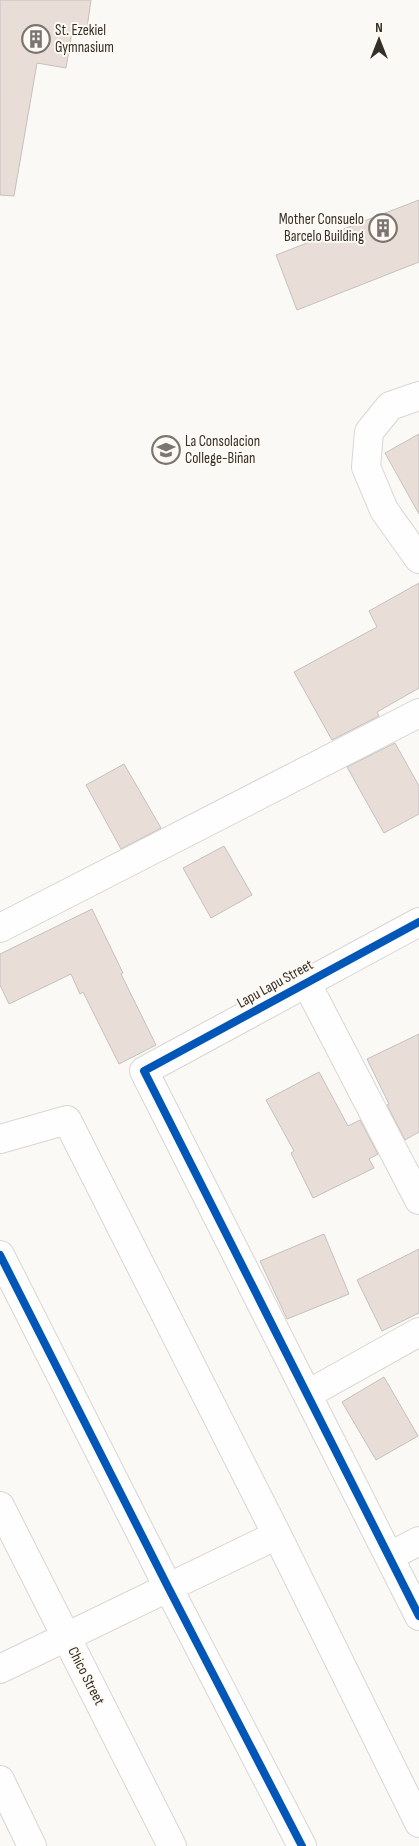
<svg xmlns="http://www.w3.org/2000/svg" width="419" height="1846" font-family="'Sofia Sans Condensed',sans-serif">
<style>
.building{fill:#e9ddd8;stroke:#c5c0bd}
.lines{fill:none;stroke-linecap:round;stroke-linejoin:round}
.minor-casing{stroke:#d9d6d2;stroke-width:30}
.minor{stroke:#fefefe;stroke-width:28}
.cycleway-casing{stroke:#fefaf3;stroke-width:11}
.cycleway{stroke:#0057b8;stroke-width:8}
.labels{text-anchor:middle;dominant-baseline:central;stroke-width:4;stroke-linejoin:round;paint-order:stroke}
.poi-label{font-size:15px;fill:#332f29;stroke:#fefaf3;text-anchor:start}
.street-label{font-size:15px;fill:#332f29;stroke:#fefaf3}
</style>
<rect width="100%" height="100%" fill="#fbf9f6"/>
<path class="building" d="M0 0H91L87 28 73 26 66 68 37 63 14 196 0 195Z
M419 200V262L297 310 276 255Z
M419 434V514L385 453Z
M419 583V688L377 712 379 716 332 740 294 672 377 627 369 611Z
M395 743 419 786V814L384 833 347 767Z
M124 764 161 828 121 849 86 785Z
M224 846 252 895 211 918 183 868Z
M92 909 123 973 121 974 156 1045 119 1064 83 992 80 994 71 974 9 1004 0 985V954Z
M419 1034V1132L405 1140 387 1105 389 1104 367 1059Z
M319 1072 348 1126 360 1120 378 1154 369 1159 374 1168 313 1198 291 1153 294 1151 266 1100Z
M324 1234 349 1294 287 1319 260 1261Z
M419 1249V1313L382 1331 357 1280Z
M384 1377 418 1436 376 1460 342 1402Z"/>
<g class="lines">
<defs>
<path id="minor" d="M419 396 390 406 369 432 366 467 384 510 419 559
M419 922 144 1071 419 1616
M0 928 419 713
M306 982 419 1200
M0 1139 67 1120 277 1535 419 1823
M0 1255 168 1587 302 1846
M308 1394 419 1332
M0 1506 172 1846
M390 1556 419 1541
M0 1669 277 1535
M0 1780 32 1846"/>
</defs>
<use href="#minor" class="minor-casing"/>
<use href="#minor" class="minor"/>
<defs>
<path id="cycleway" d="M419 922 144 1071 419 1616
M0 1255 168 1587 302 1846"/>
</defs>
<use href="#cycleway" class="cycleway-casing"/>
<use href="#cycleway" class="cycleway"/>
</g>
<defs>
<symbol id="building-ring" viewBox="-11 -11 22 22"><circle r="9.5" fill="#fefaf3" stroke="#797671" stroke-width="1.5"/><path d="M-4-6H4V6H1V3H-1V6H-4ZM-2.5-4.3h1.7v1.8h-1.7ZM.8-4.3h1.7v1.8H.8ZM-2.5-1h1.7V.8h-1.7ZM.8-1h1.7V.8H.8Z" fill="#797671"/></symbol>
<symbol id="university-ring" viewBox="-11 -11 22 22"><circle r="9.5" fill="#fefaf3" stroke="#797671" stroke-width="1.5"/><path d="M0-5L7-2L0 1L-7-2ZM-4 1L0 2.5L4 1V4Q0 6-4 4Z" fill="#797671"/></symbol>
</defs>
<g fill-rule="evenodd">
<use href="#building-ring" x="20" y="23" width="32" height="32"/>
<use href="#building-ring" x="367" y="212" width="32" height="32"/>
<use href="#university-ring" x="150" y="434" width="32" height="32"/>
</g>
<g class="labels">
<g class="poi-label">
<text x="55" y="30">St. Ezekiel<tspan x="55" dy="17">Gymnasium</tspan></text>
<text x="364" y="219" text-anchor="end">Mother Consuelo<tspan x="364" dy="17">Barcelo Building</tspan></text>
<text x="185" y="441">La Consolacion<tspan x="185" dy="17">College-Biñan</tspan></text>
</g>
<g class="street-label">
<text transform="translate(275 984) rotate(-29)">Lapu Lapu Street</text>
<text transform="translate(86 1676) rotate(63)">Chico Street</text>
</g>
</g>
<g transform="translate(379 40)" stroke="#fefaf3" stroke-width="4" paint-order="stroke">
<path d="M0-4L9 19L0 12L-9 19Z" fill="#332f29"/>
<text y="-8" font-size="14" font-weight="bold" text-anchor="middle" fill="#332f29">N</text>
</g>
</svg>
